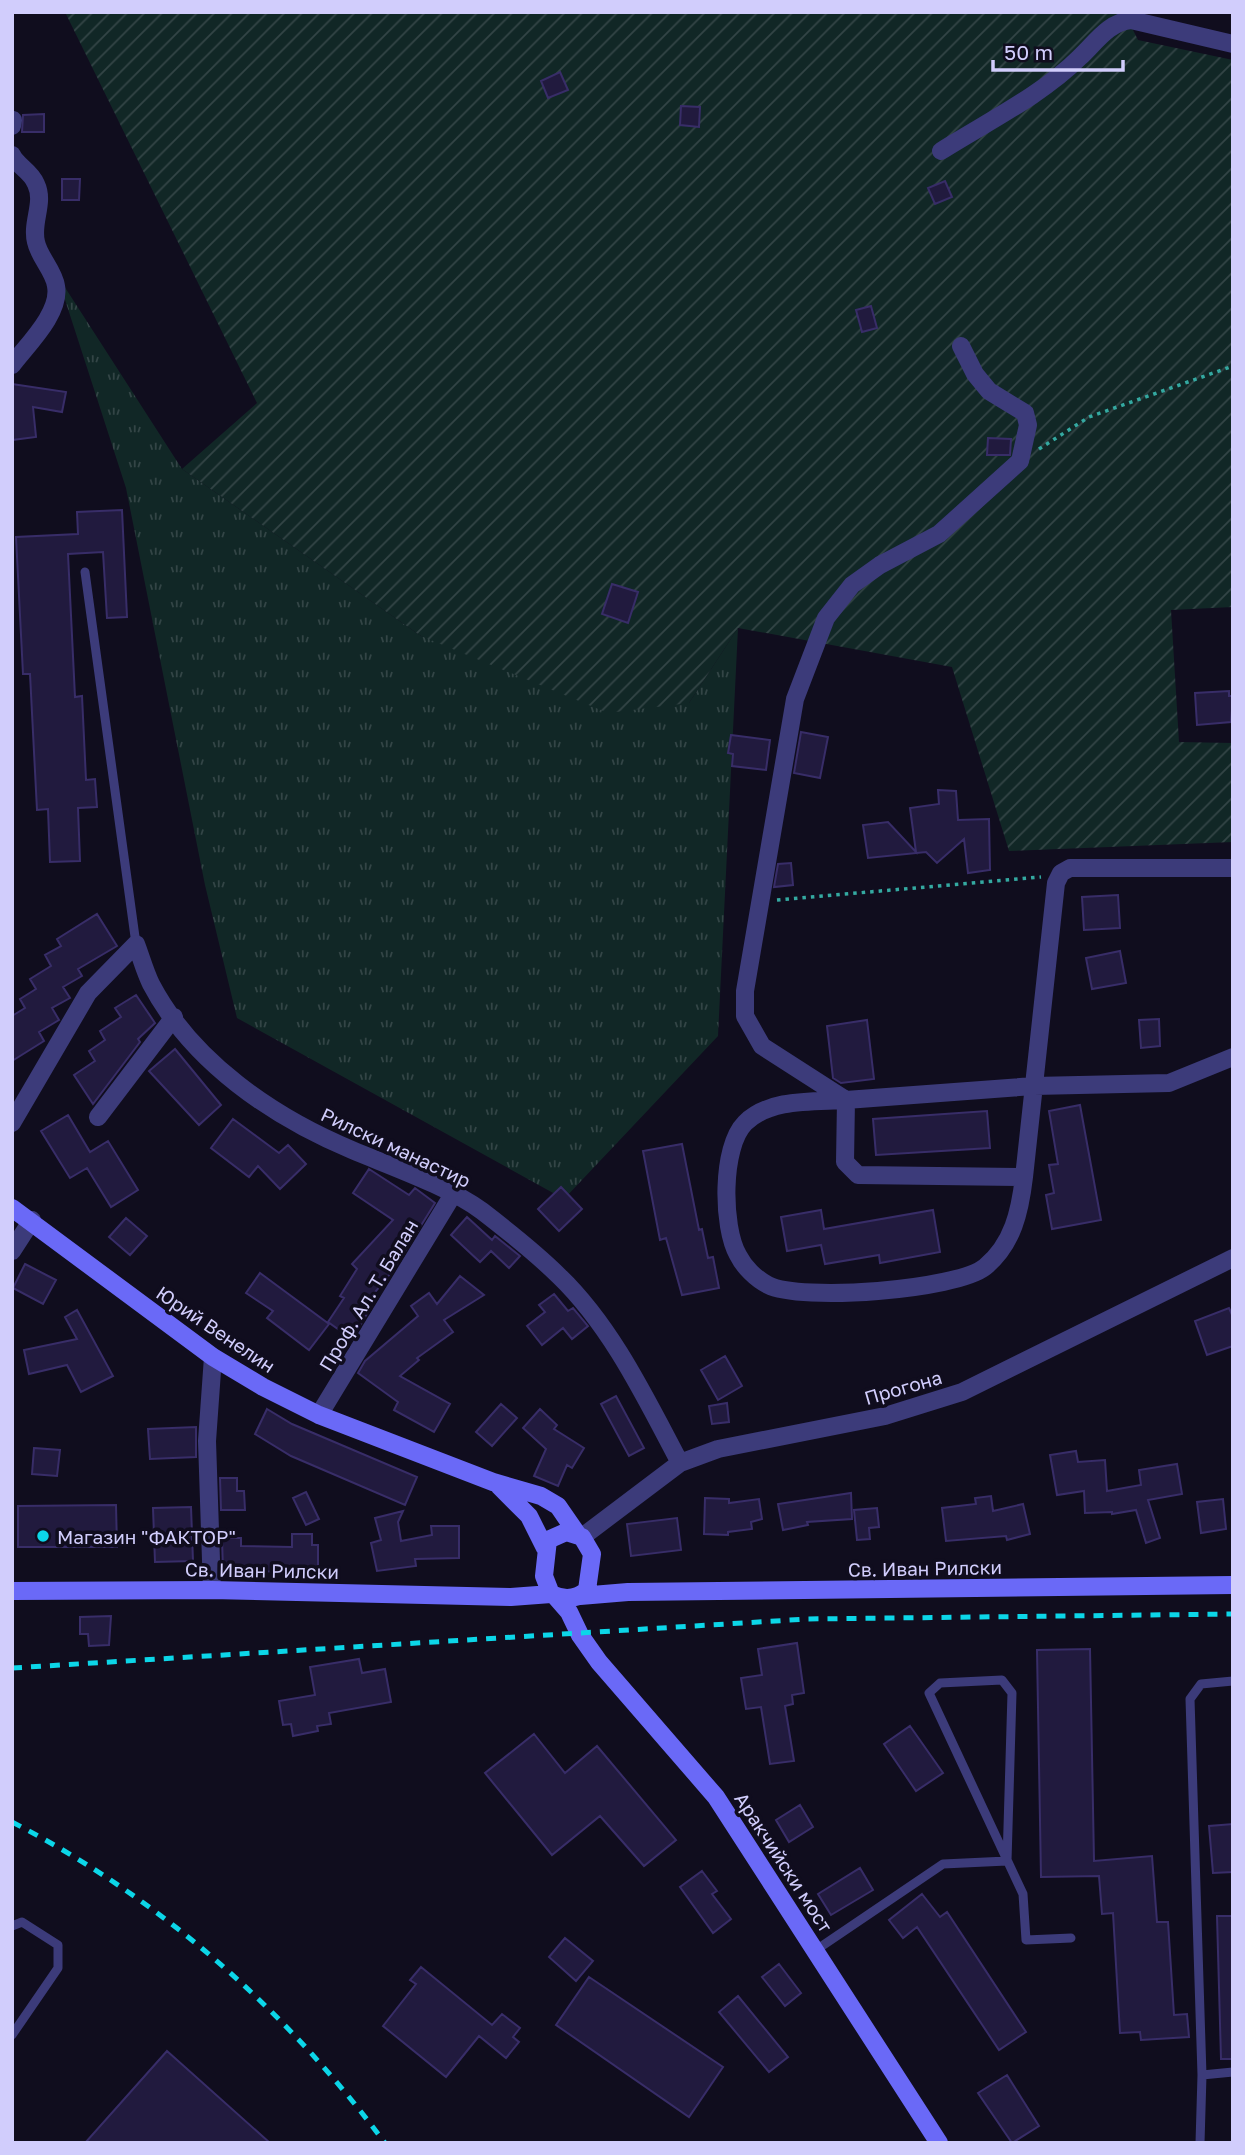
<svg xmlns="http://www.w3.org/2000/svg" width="1245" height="2155" font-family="'Golos Text',sans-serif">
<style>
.grass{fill:url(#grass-tufts)}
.garden{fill:url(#garden-furrows)}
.building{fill:#211a3e;stroke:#382d68;stroke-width:2}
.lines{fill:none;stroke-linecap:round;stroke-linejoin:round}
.path{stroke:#34a9a1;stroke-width:3.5;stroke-dasharray:3.5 5;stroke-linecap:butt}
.lane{stroke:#3c3b7a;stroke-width:9}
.street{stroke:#3c3b7a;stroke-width:18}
.secondary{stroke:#6a69f7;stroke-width:18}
.rail{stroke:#0cd6e8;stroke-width:5;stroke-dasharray:10 9;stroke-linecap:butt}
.poi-dot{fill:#0cd6e8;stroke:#100d1e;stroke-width:2.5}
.labels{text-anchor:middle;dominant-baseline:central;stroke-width:7;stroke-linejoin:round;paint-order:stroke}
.street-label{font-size:19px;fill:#d1cdfc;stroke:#100d1e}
.poi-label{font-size:19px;fill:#d1cdfc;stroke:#100d1e;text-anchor:start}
</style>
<defs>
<pattern id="grass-tufts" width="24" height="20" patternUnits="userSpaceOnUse" patternTransform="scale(1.75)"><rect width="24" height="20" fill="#112726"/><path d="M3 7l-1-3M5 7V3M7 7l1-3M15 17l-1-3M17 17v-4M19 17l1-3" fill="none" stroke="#334546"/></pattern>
<pattern id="garden-furrows" width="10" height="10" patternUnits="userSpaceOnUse" patternTransform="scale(1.75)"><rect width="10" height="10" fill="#112726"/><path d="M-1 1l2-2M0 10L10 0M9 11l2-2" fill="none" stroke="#334546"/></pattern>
</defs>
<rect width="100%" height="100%" fill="#100d1e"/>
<path class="grass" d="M57 275 182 469 421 636 689 703 738 628 718 1036 564 1199 237 1018 205 885 126 488Z"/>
<path class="garden" d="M65 12H1124L1138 40 1233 60V607L1171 610 1179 742 1233 743V842L1009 851 952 667 738 628 689 703 608 713 421 636 182 469 257 403Z"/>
<path class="building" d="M560 72 568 90 548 98 541 81Z
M681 106 700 107 699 127 680 125Z
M44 114V132H22L23 115Z
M62 179H80L79 200H62Z
M945 181 952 197 935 204 928 188Z
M871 306 877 328 862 332 856 310Z
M12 384 66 392 62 412 33 407 36 437 12 440Z
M988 438 1011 439 1010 455H987Z
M122 510 127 617 107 618 103 552 68 554 75 697 82 696 86 780 95 779 97 807 78 808 80 861 50 862 48 809 37 810 30 674H23L16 537 78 534 77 512Z
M612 584 638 592 628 623 602 614Z
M1229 691V696H1233L1231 722 1197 725 1195 693Z
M801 732 828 737 820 778 794 773Z
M731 735 770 740 766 770 732 766 733 754 728 753Z
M938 790 956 791 958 820 989 819 990 870 968 873 964 839 937 863 926 852 868 858 863 825 888 822 916 852 910 808 939 804Z
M791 863 793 885 774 887 778 864Z
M1118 895 1120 928 1084 930 1082 897Z
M97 914 117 946 78 969 82 976 63 987 70 998 52 1008 59 1020 39 1032 44 1041 12 1061V1016L25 1008 20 999 36 989 30 979 51 966 45 955 61 946 57 939Z
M1120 951 1126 983 1092 989 1086 958Z
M136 995 155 1023 138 1039 140 1042 93 1104 74 1075 95 1061 89 1051 105 1040 100 1031 121 1017 115 1008Z
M1159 1019 1160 1046 1141 1048 1139 1020Z
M867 1020 874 1079 841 1083 833 1078 827 1026Z
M175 1049 221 1105 199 1125 149 1071Z
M1080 1105 1101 1220 1052 1229 1046 1195 1054 1193 1049 1165 1058 1164 1049 1111Z
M987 1111 990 1148 876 1155 873 1119Z
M68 1115 90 1152 108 1141 138 1190 111 1207 87 1168 70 1178 41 1131Z
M233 1119 279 1153 288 1145 306 1164 280 1189 258 1166 249 1177 211 1148Z
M682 1144 699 1230 702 1229 708 1258 713 1257 719 1288 682 1295 666 1238 660 1240 643 1151Z
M369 1169 409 1195 415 1188 435 1203 394 1269 371 1297 375 1300 352 1339 328 1322 344 1298 340 1296 357 1269 352 1264 393 1220 353 1193Z
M561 1187 582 1209 559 1231 538 1209Z
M821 1210 824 1229 933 1210 940 1252 880 1263 879 1255 825 1264 821 1245 787 1251 781 1217Z
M467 1217 492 1240 495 1236 520 1256 509 1268 491 1251 480 1262 451 1235Z
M126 1218 147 1236 130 1255 109 1237Z
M25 1264 56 1280 43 1304 13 1288Z
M260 1273 329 1324 309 1350 267 1318 273 1311 246 1293Z
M460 1276 484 1295 444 1320 453 1332 417 1358 419 1360 400 1376 450 1404 434 1432 394 1410 398 1402 358 1373 365 1361 418 1316 411 1306 429 1293 437 1304Z
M554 1294 568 1311 573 1308 588 1326 572 1339 563 1328 542 1345 527 1326 545 1312 539 1305Z
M1229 1308 1233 1317V1346L1207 1355 1195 1321Z
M77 1310 113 1376 81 1392 67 1365 29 1374 24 1350 77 1339 65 1317Z
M725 1356 742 1386 718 1400 701 1370Z
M616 1396 644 1448 629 1456 601 1404Z
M727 1403 729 1422 712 1424 709 1406Z
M501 1404 517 1418 492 1446 476 1432Z
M267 1409 292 1424 417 1477 405 1505 291 1456 255 1434Z
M540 1409 557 1425 554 1429 584 1448 572 1468 567 1465 558 1486 534 1476 546 1449 523 1428Z
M196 1427V1457L150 1459 148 1429Z
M34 1448 60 1450 57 1476 32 1474Z
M1076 1451 1078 1462 1105 1460 1107 1491 1141 1485 1139 1470 1177 1464 1182 1494 1148 1500 1160 1538 1146 1543 1136 1510 1112 1514V1512L1085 1513 1084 1491 1057 1495 1050 1455Z
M220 1478H237V1491H244L245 1510H221Z
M306 1492 319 1519 306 1525 293 1498Z
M851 1493 852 1519 807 1522 808 1525 783 1530 778 1504Z
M991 1496 993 1511 1023 1504 1030 1534 1007 1540 1006 1536 946 1541 942 1508 976 1504 975 1498Z
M705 1498 729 1499V1503L759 1499 762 1519 751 1522 752 1529 728 1532V1535L704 1534Z
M1223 1499 1226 1529 1201 1533 1197 1502Z
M116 1505 117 1547H18V1506Z
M191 1507 193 1561 155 1562 153 1508Z
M877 1508 879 1527 869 1528 870 1539 857 1540 854 1510Z
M403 1511 398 1522 401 1541 432 1535 431 1526H459V1558L415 1559 416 1566 377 1571 371 1543 381 1540 375 1518Z
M677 1518 681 1550 631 1556 627 1524Z
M292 1534H312V1545H318V1572L223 1571 222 1538H241V1546L292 1547Z
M111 1616 109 1645 89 1646 88 1634H80V1617Z
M797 1643 804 1693 792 1695 793 1704 785 1706 794 1761 770 1764 761 1707 746 1709 741 1678 762 1675 758 1649Z
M1090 1649 1094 1861 1152 1856 1157 1922H1168L1174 2015 1187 2014 1189 2037 1141 2040 1140 2032 1120 2033 1113 1913 1102 1914 1099 1876 1041 1877 1037 1650Z
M359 1659 362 1673 385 1669 391 1702 329 1713 331 1724 317 1726 318 1731 293 1736 291 1724 283 1725 279 1701 315 1695 310 1667Z
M910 1726 943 1773 916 1791 884 1744Z
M534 1734 565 1773 597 1746 676 1840 644 1866 600 1816 552 1855 485 1773Z
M800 1805 813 1827 789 1842 776 1820Z
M1233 1824V1872L1213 1873 1209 1826Z
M860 1868 873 1890 831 1915 818 1894Z
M702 1871 717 1891 712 1894 731 1919 713 1933 680 1887Z
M922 1894 940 1917 947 1912 1026 2032 999 2050 917 1927 903 1938 889 1920Z
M1217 1916H1233V2059H1221Z
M565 1938 593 1961 576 1981 549 1957Z
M779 1964 801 1993 785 2006 762 1977Z
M421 1967 492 2025 502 2014 520 2028 513 2037 519 2042 506 2058 479 2036 446 2077 383 2026 416 1984 410 1980Z
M589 1977 723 2067 689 2117 556 2025Z
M738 1996 788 2057 769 2072 719 2012Z
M167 2051 270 2143H85Z
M1007 2075 1039 2126 1012 2143 978 2093Z"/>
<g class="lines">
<path class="path" d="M1039 449 1089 417 1233 366
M777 900 1041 877"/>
<path class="lane" d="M85 572 136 944
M1007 1861 1012 1693 1002 1680 940 1683 929 1693 1023 1894 1026 1940 1071 1938
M12 1926 22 1922 58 1945V1968L12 2035
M816 1950 943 1864 1007 1861
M1202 2075 1233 2072
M1200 2143 1202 2075 1190 1699 1201 1684 1233 1681"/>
<path class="street" d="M1127 12 1131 20 1233 44
M12 126 13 120
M941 151C987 122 1042 95 1080 57 1096 42 1109 22 1131 20
M12 155C17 166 31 171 36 184 45 203 31 222 36 242 39 257 54 271 56 286 61 313 27 345 12 365
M846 1100C814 1102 770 1098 745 1123 721 1147 722 1227 738 1255 744 1267 756 1279 768 1285 801 1302 956 1290 985 1267 1013 1244 1020 1211 1024 1177L858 1175 845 1162 846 1100 1034 1086 1169 1083 1233 1057
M846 1100 762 1046 745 1016V991L795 699 826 618 852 585 880 565 939 534 1020 461 1028 425 1025 413 989 391 975 374 961 346
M98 1117 174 1017
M12 1123 88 993 136 944C141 957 145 972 151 984 192 1062 273 1117 352 1150 390 1166 450 1187 482 1211 508 1231 536 1253 559 1276 612 1327 646 1399 680 1463
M1024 1177 1056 883 1061 873 1070 868H1233
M12 1251 32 1220
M319 1415 452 1196
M582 1537 680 1463 718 1449 885 1416 962 1392 1233 1258
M212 1590 207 1441 213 1357"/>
<path class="secondary" d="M12 1208 213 1357 263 1387 319 1415 493 1482 541 1496 558 1506 578 1535
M499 1486 529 1516 545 1548
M566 1532 582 1537 592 1554 587 1590C576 1600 564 1600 551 1594L544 1576 548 1540Z
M12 1591 212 1590 511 1597 551 1594
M555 1596 569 1612 580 1635 599 1662 716 1797 939 2143
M580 1596 628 1592 1233 1585"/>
<path class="rail" d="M12 1668 807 1619 1233 1614
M12 1822C160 1898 286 2010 385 2143"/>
</g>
<circle class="poi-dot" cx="43" cy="1536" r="7"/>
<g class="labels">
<g class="street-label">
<text transform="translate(396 1147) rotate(25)">Рилски манастир</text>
<text transform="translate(368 1295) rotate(-59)">Проф. Ал. Т. Балан</text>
<text transform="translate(216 1329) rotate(34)">Юрий Венелин</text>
<text transform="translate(903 1387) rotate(-16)">Прогона</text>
<text transform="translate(925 1568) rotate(-1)">Св. Иван Рилски</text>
<text transform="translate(262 1570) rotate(1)">Св. Иван Рилски</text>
<text transform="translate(784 1862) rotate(57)">Аракчийски мост</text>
</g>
<g class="poi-label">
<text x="57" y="1536">Магазин "ФАКТОР"</text>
</g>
</g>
<rect width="1245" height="2155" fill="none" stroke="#d1cdfc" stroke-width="28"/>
<path d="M993 60v10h130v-10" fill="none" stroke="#d1cdfc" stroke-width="3.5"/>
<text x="1004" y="60" font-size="21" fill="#d1cdfc" stroke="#100d1e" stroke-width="5" paint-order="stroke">50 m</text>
</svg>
